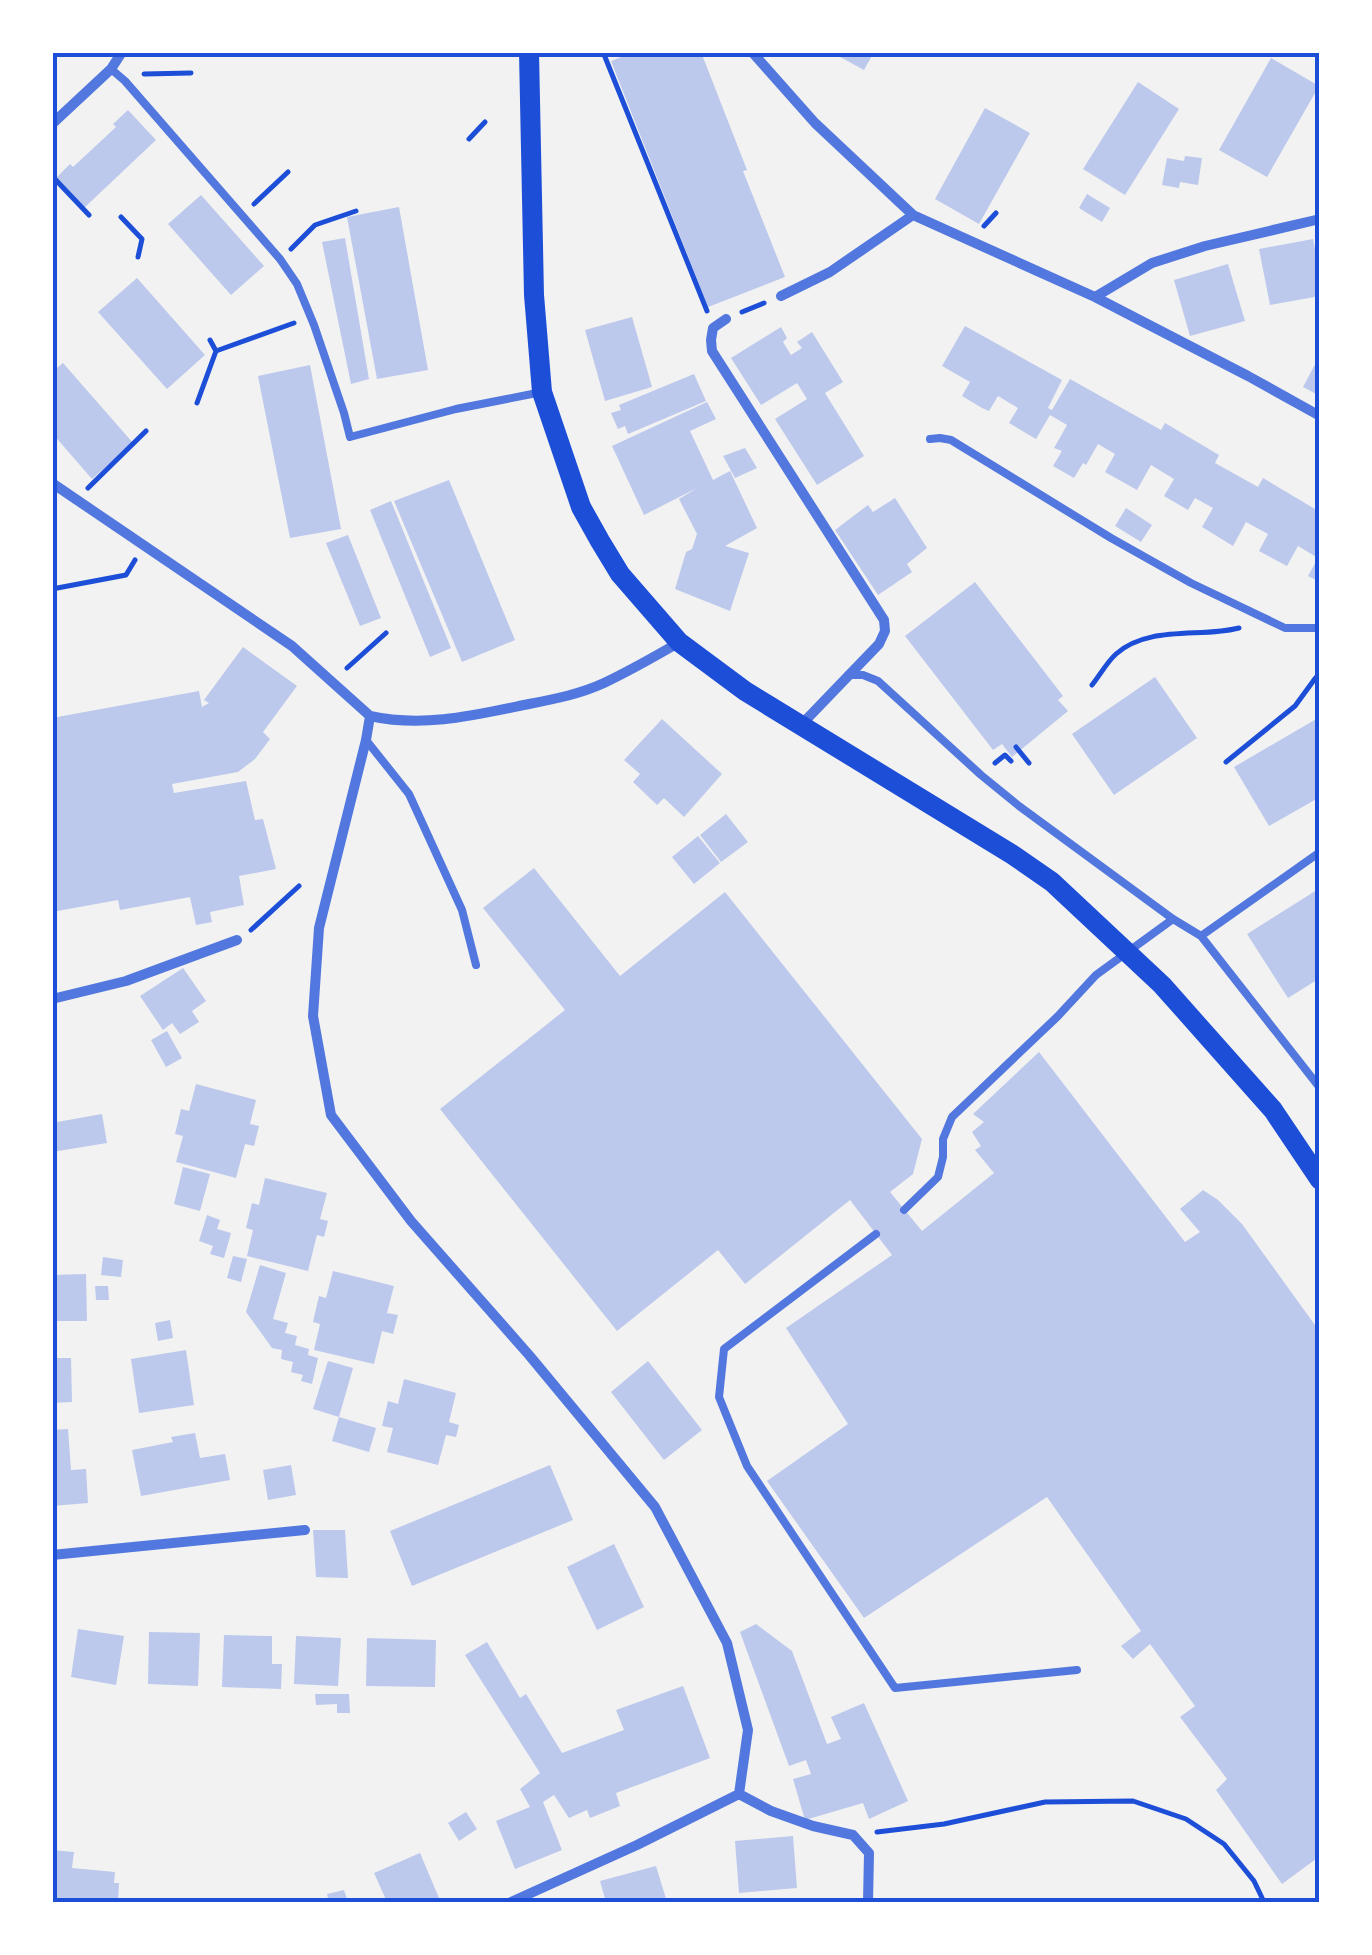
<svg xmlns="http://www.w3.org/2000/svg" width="1372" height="1955" font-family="'Fira Sans Condensed',sans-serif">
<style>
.building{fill:#bdc9ec}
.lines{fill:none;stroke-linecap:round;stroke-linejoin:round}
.path{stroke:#1d4ed8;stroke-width:5}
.service{stroke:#5277de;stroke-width:8}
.minor{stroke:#5277de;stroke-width:10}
.secondary{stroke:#1d4ed8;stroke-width:20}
.neatline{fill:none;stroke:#1d4ed8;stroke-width:4}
</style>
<rect width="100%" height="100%" fill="#f2f2f2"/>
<path class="building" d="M634 52H701L747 170 743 171 785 277 708 307 611 61Z
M831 52H874L864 70Z
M1271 58 1319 86 1267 177 1219 150Z
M1138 82 1179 109 1125 195 1083 169Z
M985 108 1030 133 979 224 935 199Z
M128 110 156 140 84 208 56 178 70 164 73 167 116 127 113 124Z
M1185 156 1202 158 1198 185 1180 182 1179 188 1162 185 1167 158 1184 161Z
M1087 194 1110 208 1102 222 1079 208Z
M201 195 264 266 231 295 168 224Z
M399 207 428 370 377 379 347 217Z
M345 238 369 379 351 384 322 242Z
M1313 239 1320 274V296L1270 305 1259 249Z
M1228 264 1245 321 1190 336 1174 280Z
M137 278 205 355 167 389 98 312Z
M632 317 652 387 605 401 585 330Z
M965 326 1062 380 1048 408 1052 410 1070 379 1161 430 1165 423 1219 455 1215 463 1258 487 1263 478 1320 512V582L1308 576 1318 558 1298 546 1287 566 1259 551 1268 534 1246 522 1233 546 1202 527 1213 508 1195 498 1188 510 1164 496 1174 479 1151 465 1137 490 1105 472 1115 454 1098 444 1086 465 1083 463 1074 478 1053 466 1062 451 1054 448 1067 425 1050 415 1036 439 1009 423 1018 408 998 396 989 411 982 408 962 396 970 382 942 366Z
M781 327 787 338 783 342 791 355 802 348 797 342 812 332 843 382 825 393 864 456 817 485 775 419 807 399 797 383 761 405 731 358Z
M1320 355V396L1303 387Z
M63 363 133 443 92 479 52 433V372Z
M310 365 341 529 290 538 258 376Z
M694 374 706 401 628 434 625 426 618 429 611 413 621 410 619 405Z
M707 402 716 419 690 431 713 480 730 471 757 528 725 546 749 553 730 611 675 589 686 552 692 549 697 534 679 499 697 488 644 515 612 446Z
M745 448 757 468 735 478 723 456Z
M449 480 515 640 462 662 394 501Z
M895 498 927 548 907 564 912 572 878 595 835 530 868 505 873 512Z
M391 501 451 648 430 657 370 510Z
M1126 508 1152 525 1141 542 1115 526Z
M348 535 381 618 360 626 326 543Z
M975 582 1063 696 1058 700 1068 711 1012 757 1002 744 993 750 905 636Z
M243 647 297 686 263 732 270 739 255 759 238 772 172 784 174 793 246 781 255 820 263 819 276 869 239 876 244 905 210 912 212 922 196 925 190 897 120 910 118 900 52 912V718L199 691 202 707 209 703 204 700Z
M1155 677 1197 738 1114 795 1072 734Z
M1318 718 1320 797 1269 826 1234 767Z
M662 719 722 774 684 817 664 798 657 805 633 782 640 774 624 760Z
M726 814 748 842 721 862 700 835Z
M698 836 720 863 694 884 672 857Z
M534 868 620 976 725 892 922 1139 913 1174 890 1192 922 1231 994 1173 975 1150 981 1146 972 1132 984 1122 973 1114 1039 1052 1185 1242 1200 1232 1180 1209 1203 1190 1218 1200 1242 1224 1320 1332V1856L1282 1884 1216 1790 1227 1779 1180 1717 1195 1706 1150 1644 1133 1659 1121 1646 1141 1631 1047 1497 864 1618 767 1481 848 1424 786 1328 892 1255 850 1200 745 1284 718 1250 617 1331 440 1109 565 1010 483 908Z
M1320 888V978L1288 998 1247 934Z
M183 968 206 1001 192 1011 199 1022 180 1034 172 1023 163 1030 140 996Z
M167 1031 182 1058 166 1067 151 1040Z
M196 1084 256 1100 250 1124 259 1126 254 1146 245 1144 236 1178 176 1162 183 1136 175 1134 181 1109 189 1111Z
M102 1114 107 1143 52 1152V1117L56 1116 57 1122Z
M183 1167 210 1174 200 1211 174 1204Z
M265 1178 327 1193 320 1219 328 1221 324 1237 317 1235 308 1271 247 1256 253 1230 246 1228 252 1203 259 1205Z
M207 1215 220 1220 217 1229 231 1233 224 1258 210 1254 213 1246 199 1241Z
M233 1256 247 1259 241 1282 227 1278Z
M103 1257 123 1260 121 1277 101 1275Z
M260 1265 286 1273 273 1319 288 1323 285 1333 297 1336 295 1345 309 1349 308 1355 318 1358 312 1384 301 1381 303 1375 291 1372 293 1362 281 1359 282 1350 272 1348 246 1312Z
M333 1271 394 1286 387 1313 398 1315 393 1334 382 1331 374 1364 314 1350 320 1324 313 1322 319 1296 326 1298Z
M86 1274 87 1321H52V1275Z
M95 1286H108L109 1300H96Z
M170 1320 173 1338 158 1341 155 1323Z
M186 1350 194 1405 139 1413 131 1359Z
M52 1358H71L72 1402 52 1403Z
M328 1361 353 1368 339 1417 376 1428 369 1452 332 1441 339 1417 313 1409Z
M648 1361 702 1430 664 1460 611 1392Z
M404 1379 456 1393 449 1422 459 1425 456 1437 446 1435 438 1465 387 1452 393 1428 382 1426 388 1401 398 1404Z
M68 1429 71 1470 86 1469 88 1503 52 1506V1430Z
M195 1433 200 1458 225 1454 230 1480 141 1496 132 1450 173 1442 171 1437Z
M291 1465 296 1495 268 1500 263 1470Z
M550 1465 573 1520 412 1586 390 1531Z
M313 1530H345L348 1578 316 1577Z
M614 1544 644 1607 597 1630 567 1567Z
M756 1624 792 1651 827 1744 841 1739 831 1717 864 1703 908 1801 869 1819 863 1803 805 1820 793 1779 811 1774 806 1760 789 1766 740 1632Z
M78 1629 124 1636 116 1685 71 1677Z
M149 1632 200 1633 198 1686 148 1684Z
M224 1635 272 1636V1664H282L281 1689 222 1687Z
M296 1636 341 1638 338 1686 294 1684Z
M367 1638 436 1640 435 1687 366 1686Z
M487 1642 520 1698 526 1694 562 1753 624 1730 616 1710 683 1686 710 1758 616 1793 620 1806 590 1818 587 1810 569 1818 554 1795 543 1802 562 1850 515 1869 496 1821 530 1807 520 1789 540 1773 465 1655Z
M315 1694H349L350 1713H337V1704L316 1705Z
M466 1812 477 1829 459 1841 448 1823Z
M793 1836 797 1888 739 1893 735 1841Z
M52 1850 74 1852 72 1868 115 1872 114 1883H119L118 1902H52Z
M420 1853 439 1898 428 1902H387L374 1873Z
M656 1866 667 1902H606L600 1881Z
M344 1890 348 1902H329L327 1894Z"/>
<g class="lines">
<path class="path" d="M603 52 707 311
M144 74 191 73
M469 139 485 122
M52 176 89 215
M254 204 288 172
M121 217 142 239 138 257
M984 226 996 213
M291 249 315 225 356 211
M742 312 764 303
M210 340 216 351 294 323
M197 403 216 351
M88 488 146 431
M52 589 126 575 135 560
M347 668 386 633
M1320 673 1314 680 1320 678
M1092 685C1100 675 1107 662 1116 654 1148 625 1201 638 1239 628
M1016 747 1029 763
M1226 762 1295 706 1314 680
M995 763 1005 755 1011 761
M251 930 299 886
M877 1832 944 1824 1045 1802 1133 1801 1186 1819 1224 1844 1254 1881 1264 1902"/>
<path class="service" d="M111 69 125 81 280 259 297 284 314 325 344 413 350 437 456 409 542 392
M930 439 940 438 951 440 1111 538 1191 583 1285 628H1320
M848 675H863L878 681 981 775 1019 806 1173 919 1201 936 1320 1088
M366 740 409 794 462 910 476 965
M1201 936 1320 852
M904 1210 938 1177 943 1157V1139L952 1117 1058 1016 1096 975 1173 919
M876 1234 724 1349 719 1397 747 1466 895 1688 1077 1670"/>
<path class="minor" d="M752 52 815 123 913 215 1095 297 1248 376 1320 416
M52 124 111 69 122 52
M781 296 830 272 913 215
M1095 297 1152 263 1205 246 1320 219
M726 319 713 328 711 340 712 351 884 620 885 631 879 644 801 725
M52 483 292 646 370 716
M370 716 366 740 319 928 313 1016 331 1115 411 1221 529 1355 655 1507 727 1643 748 1730 739 1794
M370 716C424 728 476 715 529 704 555 699 580 694 604 683 629 671 654 657 678 643
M52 999 126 981 237 940
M52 1555 305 1530
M739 1794 771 1811 813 1826 853 1835 869 1853 868 1902
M511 1902 637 1845 739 1794"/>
<path class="secondary" d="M529 52 534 295 542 392 581 507 600 541 620 574 679 642 745 691 1013 855 1052 882 1162 985 1273 1110 1320 1180"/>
</g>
<rect width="1372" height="1955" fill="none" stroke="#ffffff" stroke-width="110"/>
<rect x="55" y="55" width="1262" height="1845" class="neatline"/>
</svg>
